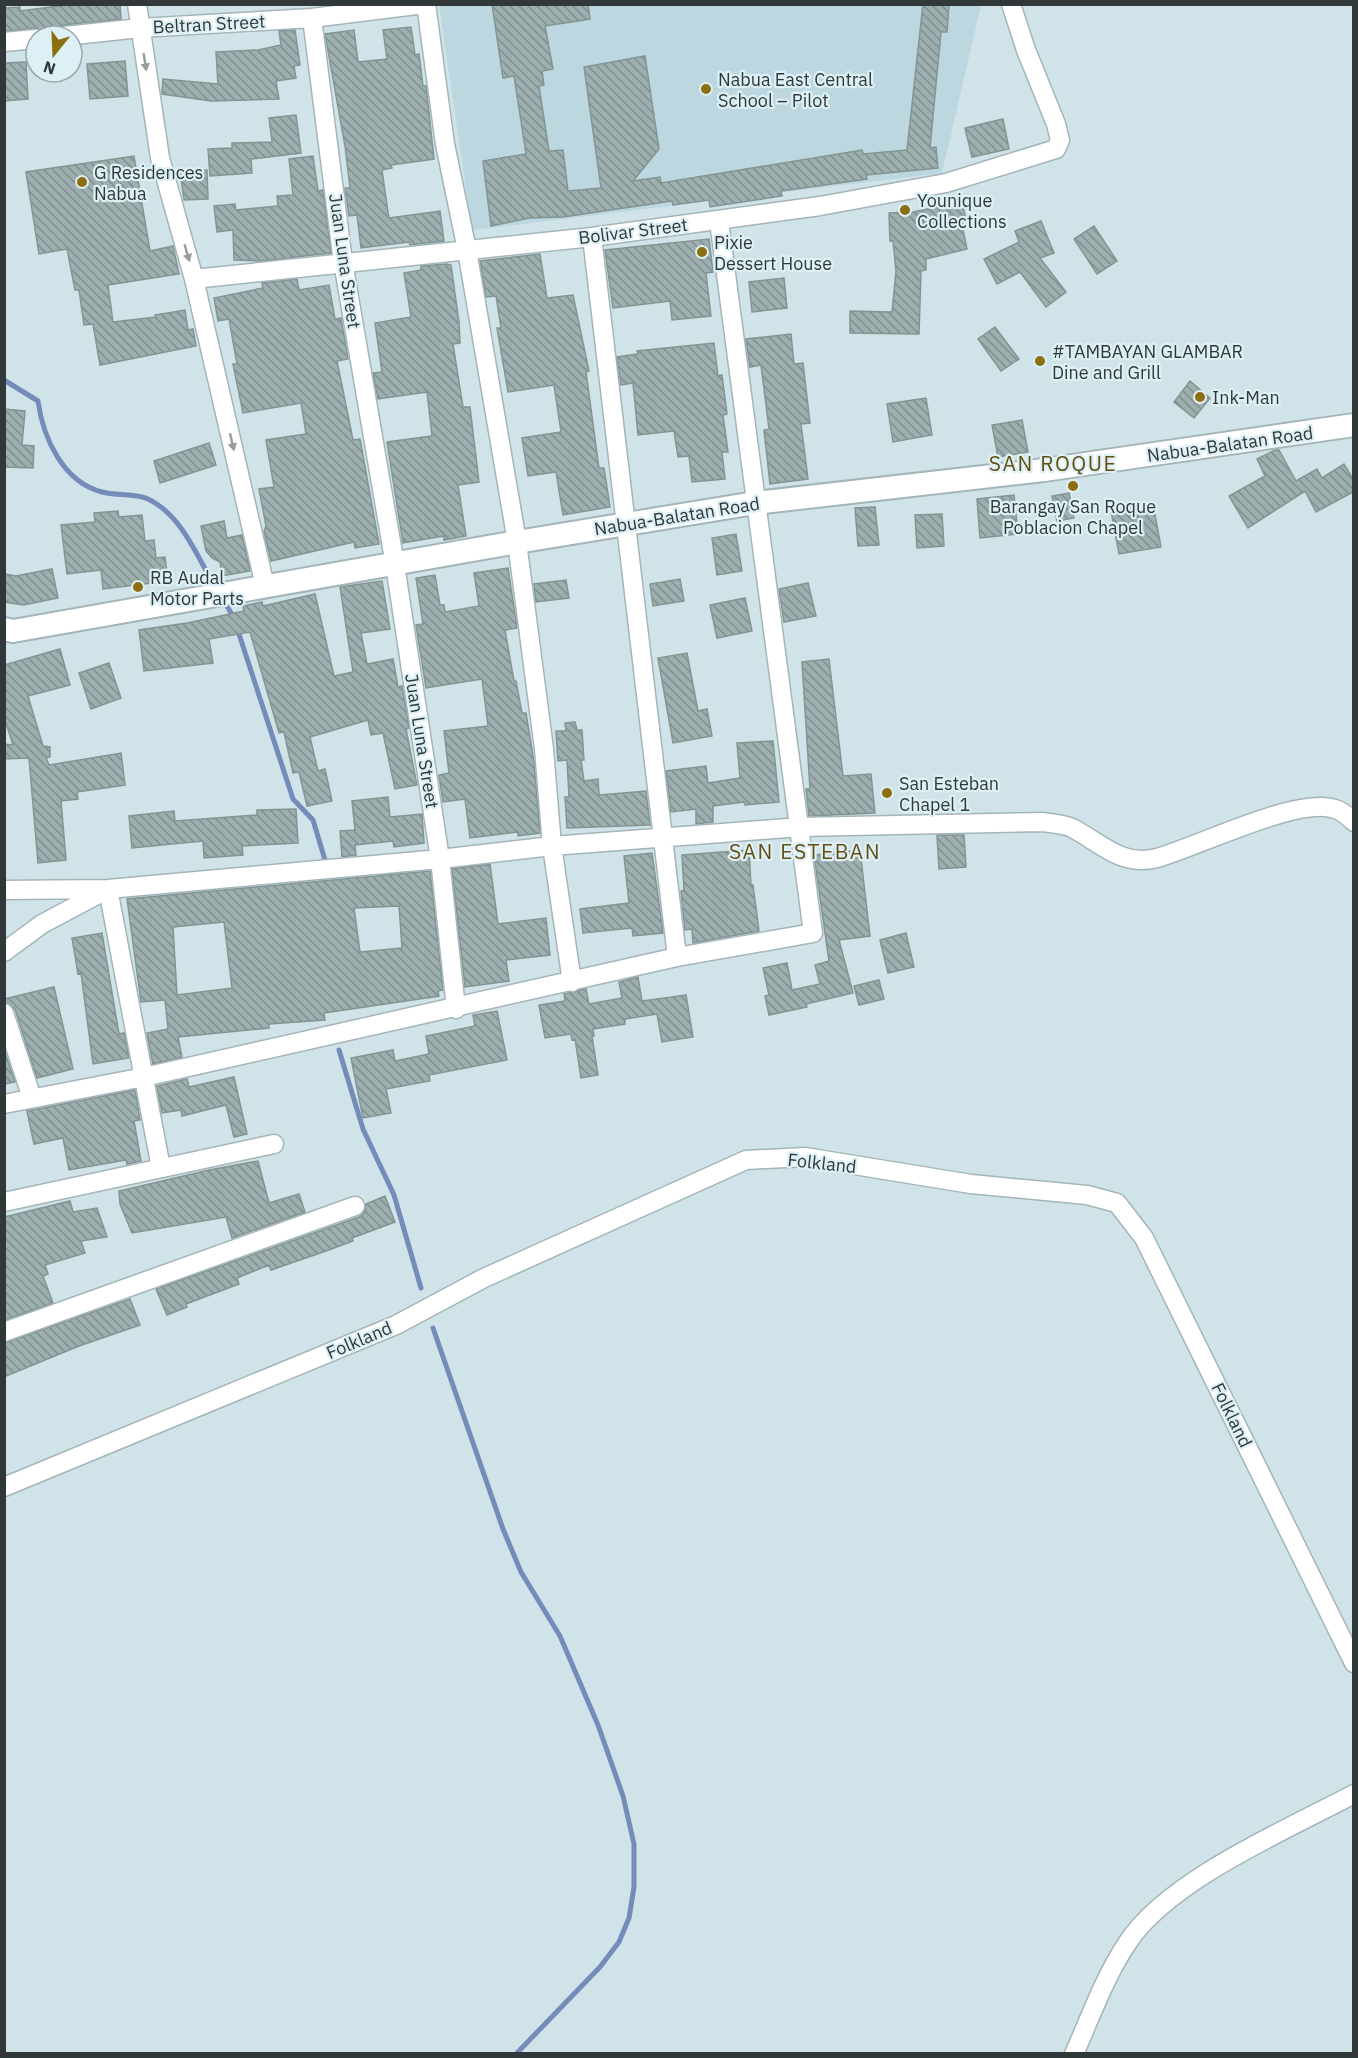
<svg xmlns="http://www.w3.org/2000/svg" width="1358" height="2058" font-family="'IBM Plex Sans',sans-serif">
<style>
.built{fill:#bcd7df}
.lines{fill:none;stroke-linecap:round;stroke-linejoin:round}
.stream{stroke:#758cbb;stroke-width:5}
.building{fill:url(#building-back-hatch);stroke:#839593;stroke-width:1.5;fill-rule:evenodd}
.minor-casing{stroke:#a4b5ba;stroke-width:21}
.major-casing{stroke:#a4b5ba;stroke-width:26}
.minor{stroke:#fff;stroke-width:18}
.major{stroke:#fff;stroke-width:22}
.oneway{fill:#989c9c}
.poi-dot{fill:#8b6f11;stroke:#ddf0f5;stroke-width:2}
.labels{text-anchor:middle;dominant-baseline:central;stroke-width:4.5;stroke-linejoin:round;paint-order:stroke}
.street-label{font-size:18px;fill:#30383a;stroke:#ddf0f5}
.poi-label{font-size:18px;fill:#30383a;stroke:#ddf0f5;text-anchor:start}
.quarter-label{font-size:21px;letter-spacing:1.5px;fill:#634f13;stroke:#ddf0f5}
</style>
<defs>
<pattern id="building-back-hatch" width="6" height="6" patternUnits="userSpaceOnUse" patternTransform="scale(1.5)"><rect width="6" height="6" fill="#9dafae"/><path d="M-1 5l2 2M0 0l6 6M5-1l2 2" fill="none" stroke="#808f8f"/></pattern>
</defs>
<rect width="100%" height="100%" fill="#d0e3e8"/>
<path class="built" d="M439 5H981L942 173 472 230Z"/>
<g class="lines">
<path class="stream" d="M4 380 38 401C43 438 63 482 102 492 116 496 135 493 148 499 182 515 198 558 216 589
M223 599 235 620
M237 628 293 799 313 820 325 860
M339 1050 363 1129 394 1195 421 1288
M433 1328 503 1529 521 1572 560 1636 598 1725 623 1796 634 1844V1887L629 1918 619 1942 600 1967 516 2054"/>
</g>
<path class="building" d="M74 4H120L121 19 64 25 56 29 43 31 35 28 4 31V8L20 7V11Z
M492 4H588L590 19 545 26 553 69 542 71 544 85 539 86 549 151 563 150 568 191 601 188 584 67 645 56 659 149 633 181 660 177 661 183 862 150 863 154 907 150 923 4H949L947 32H941L930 148 936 147 938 168 866 175 867 179 781 191 782 196 710 207 709 200 673 205 672 201 563 217 529 218 491 226 483 161 526 154 514 76 503 78Z
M411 27 415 55 419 54 423 86H426L434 159 391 165 392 168 382 170 388 212 389 218 440 211 444 241 410 245 409 242 361 248 357 215 349 216 345 188H350L345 146 325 34 354 30 358 62 387 59 383 30Z
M295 30 300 65 294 66 296 78 276 81 279 99 211 101 162 94 163 79 218 84 216 52 258 50 281 45 279 31Z
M125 61 128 96 90 99 87 64Z
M26 62 28 99 4 101V63Z
M296 115 301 153 251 159 252 173 210 176 208 149 232 148V143L272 142 269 118Z
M1003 119 1009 149 972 157 965 128Z
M134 156 150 251 173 246 179 274 108 285 113 322 156 317 155 315 185 310 188 330 193 329 196 346 100 365 93 324 84 325 79 290H75L67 249 39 254 26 172Z
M313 156 318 191 323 190 331 253 260 261 234 260 233 230 217 232 214 206 235 204 236 210 278 206 277 196 293 195 289 159Z
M207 170 208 199 184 200 180 171Z
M962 202 967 224 962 225 967 249 926 259V270L921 271 919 334 850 333V311L892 312 896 271 893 241H890L889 213 913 212Z
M1041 221 1054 253 1040 258 1066 292 1046 307 1020 272 997 284 984 259 1019 242 1015 231Z
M1094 226 1117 261 1097 274 1074 239Z
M709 239 713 272 706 273 711 316 672 320 670 301 613 308 605 250Z
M540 254 547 298 573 295 589 371 586 372 599 468H604L610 507 563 515 556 472 528 476 522 438 561 432 554 385 508 392 497 328H501L496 296 486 297 480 261Z
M447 264 451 265 459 322 460 343 453 344 463 407H470L479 482 458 485 466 536 444 540V536L403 543 387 442 432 436 427 392 378 399 373 373 382 372 375 323 411 317 404 273 421 270V266Z
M784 278 787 308 752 312 749 282Z
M297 279 299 290 329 285 335 319 341 318 348 359 337 361 353 440 360 439 379 544 355 548 354 542 271 561 264 531 266 526 259 489 274 487 266 440 306 434 301 403 243 413 233 364H237L229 319 218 321 214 298 263 288 262 283Z
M995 327 1019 359 1001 371 978 339Z
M791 334 794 364 803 363 810 423 801 424 808 479 770 484 764 430 769 429 761 365 750 367 746 339Z
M714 343 718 376 722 375 727 414 723 415 728 452H722L725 479 692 482 689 456 678 457 674 431 638 435 633 383 621 385 617 357 638 354 637 351Z
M1190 381 1210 398 1194 418 1174 402Z
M926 398 932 435 893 442 887 404Z
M4 409 25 411 22 445 34 446 33 468 4 467Z
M1022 420 1028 452 998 457 992 425Z
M209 443 216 465 160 483 154 461Z
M1275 450H1279L1296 481 1317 469 1322 478 1344 464 1353 479V492L1316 512 1305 491 1248 528 1229 496 1265 476 1257 459Z
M1069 493 1074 518 1057 521 1052 496Z
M1014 495 1018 534 980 538 977 499Z
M1153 504 1161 547 1119 554 1111 511Z
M875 507 879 545 858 546 855 508Z
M118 511 119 517 142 515 145 541 154 540 156 558 165 557 168 581 103 589 101 570 67 574 61 525 95 522 94 513Z
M942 514 944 546 917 548 915 515Z
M224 521 227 538 242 535 250 571 222 576 220 562 212 558 206 551 201 526Z
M736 534 742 571 717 575 712 538Z
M508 568 517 628 505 630 514 681H516L522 713H526L534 762 540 833 518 836V832L470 838 465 799 443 802 439 775 449 773 444 731 488 726 482 679 426 688 416 625 423 624 416 578 435 575 440 605H444L445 612 479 606 474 573Z
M52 569 58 598 24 605 4 602V574L16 576Z
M680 579 684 601 653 606 650 584Z
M566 580 569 598 536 602 534 584Z
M382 581 390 629 361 633 367 664 393 659 398 687 402 686 409 728 406 729 417 785 395 789 383 733 371 735 368 720 310 737 318 771 325 769 332 801 307 806 299 772 293 773 284 732 279 733 250 632 209 639 213 663 144 671 139 630 187 623 244 611 243 606 262 602 263 606 315 594 334 676 353 672 340 587Z
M808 583 816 616 784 622 779 589Z
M745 598 752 631 717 638 710 605Z
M60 649 70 685 28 696 43 746 50 747V757H46L49 765 121 753 125 785 77 792 78 799 61 801 66 860 38 863 29 758 4 759V744L13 745 4 717V665Z
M687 653 698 711 707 709 712 736 673 743 658 658Z
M829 659 843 776 871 774 875 813 809 816 806 789H810L802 662Z
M109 663 121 698 91 709 79 673Z
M575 722 577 730H582L584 760H581L584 781 598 779 599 795 646 791 650 825 567 828 565 797H569L567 760 558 761 556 731H566L565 723Z
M773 741 779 802 745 805 744 802 713 806V822L696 824V809L671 812 666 771 706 766 708 783 740 778 737 743Z
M388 797 390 817 422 814 424 843 394 847 393 841 355 845 356 855 342 857 340 831 355 830 352 801Z
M296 809 298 843 242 846 243 855 204 858 203 841 132 848 129 816 174 811 175 821 257 815V810Z
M937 835H964L966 867 939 869Z
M749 850 751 886 753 885 759 931 693 943 692 929 685 930 681 891 684 890 682 855Z
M860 850 870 936 839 940 853 993 806 1004 807 1007 769 1015 765 996 769 995 763 968 787 963 792 990 820 984 815 965 829 961 814 855Z
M652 853 663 933 633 936 632 928 583 933 580 909 629 903 624 856Z
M490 864 498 924 546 918 550 955 506 960 509 981 465 987 452 869Z
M430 871 443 990 438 991 439 996 324 1013 325 1020 269 1024V1028L178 1037 182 1057 153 1064 147 1033 168 1029 165 1000 141 1002 127 899ZM399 906 402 948 360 952 354 908ZM224 922 232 988 177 995 173 927Z
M102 933 119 1034 124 1033 129 1058 93 1064 81 973 78 974 72 938Z
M906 933 914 967 888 973 880 940Z
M638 977 642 1001 686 995 693 1037 662 1042 657 1014 625 1019V1024L593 1029 594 1036H592L598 1075 581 1078 575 1039 572 1040 571 1034 545 1038 539 1005 565 1001 564 994 586 989 589 1004 622 998 619 982Z
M879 980 884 999 859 1005 854 986Z
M54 987 73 1069 37 1078 15 1009 4 1002V999Z
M497 1011 507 1060 429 1075 430 1081 386 1089 391 1113 363 1118 351 1058 393 1050 395 1061 429 1054 426 1036 475 1026 473 1015Z
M4 1050 15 1082 4 1084Z
M234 1077 247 1134 234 1137 226 1105 182 1116 181 1110 162 1113 157 1086 187 1079 189 1087Z
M135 1090 140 1120 134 1121 141 1161 127 1164 126 1160 69 1170 63 1138 34 1144 27 1111Z
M258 1161 269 1203 299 1194 305 1212 232 1238 226 1217 132 1233 120 1204 119 1191 209 1170Z
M385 1196 395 1222 352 1238 353 1241 326 1251 271 1270 269 1265 237 1278 239 1284 186 1304 187 1307 167 1315 156 1289 359 1217 364 1213 366 1204Z
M70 1201 73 1212 97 1208 107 1237 81 1241 85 1253 45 1265 48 1274 43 1276 53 1303 4 1320V1217Z
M130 1299 140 1325 79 1346 4 1377V1343Z"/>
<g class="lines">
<defs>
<path id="minor" d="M137 4 160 158 194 279 265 586
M426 4 445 144 467 250 517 542 544 749 552 846 572 982
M312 18 343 262 395 565 440 859 456 1009
M65 36 140 28 312 18 424 4
M4 42 36 39
M592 237 677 957
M194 279 592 237 820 206 946 183 1056 149 1060 140 1056 124 1026 50 1011 4
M4 890 108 889 440 859 552 846 800 827 1043 822C1053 824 1066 824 1074 829 1102 844 1122 867 1157 858 1197 847 1298 796 1335 809 1342 811 1349 817 1354 822
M4 952 42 924 108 889 161 1168
M4 1013 32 1098
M4 1104 144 1077 677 957 813 933 719 221
M4 1202 274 1144
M4 1332 355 1206
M4 1487 396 1325 484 1278 746 1160 805 1157 971 1184 1087 1195 1117 1203 1144 1238 1354 1663
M1074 2054C1091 2016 1105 1976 1128 1942 1169 1880 1288 1829 1354 1794"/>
<path id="major" d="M4 629 13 631 517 542 755 503 1044 470 1354 425"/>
</defs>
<use href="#minor" class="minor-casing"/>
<use href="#major" class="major-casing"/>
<use href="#minor" class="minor"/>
<use href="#major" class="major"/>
</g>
<defs><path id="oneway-solid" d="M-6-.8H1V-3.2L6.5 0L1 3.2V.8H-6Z" transform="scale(1.5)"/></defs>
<g class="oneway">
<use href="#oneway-solid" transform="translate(145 62) rotate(81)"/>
<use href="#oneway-solid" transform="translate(187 253) rotate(74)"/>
<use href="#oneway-solid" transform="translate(232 442) rotate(77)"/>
</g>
<g class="poi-dot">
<circle cx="706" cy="89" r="6"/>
<circle cx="82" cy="182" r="6"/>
<circle cx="905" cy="210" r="6"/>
<circle cx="702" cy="252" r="6"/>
<circle cx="1040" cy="361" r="6"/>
<circle cx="1200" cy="397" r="6"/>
<circle cx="1073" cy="486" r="6"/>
<circle cx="138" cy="587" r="6"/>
<circle cx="887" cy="793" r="6"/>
</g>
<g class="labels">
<g class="street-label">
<text transform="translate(209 24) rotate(-3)">Beltran Street</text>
<text transform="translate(633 231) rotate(-7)">Bolivar Street</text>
<text transform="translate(345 261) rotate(82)">Juan Luna Street</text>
<text transform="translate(1230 444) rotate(-8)">Nabua-Balatan Road</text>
<text transform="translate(677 516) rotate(-9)">Nabua-Balatan Road</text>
<text transform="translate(422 741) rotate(81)">Juan Luna Street</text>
<text transform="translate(822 1163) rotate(6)">Folkland</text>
<text transform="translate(359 1340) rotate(-23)">Folkland</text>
<text transform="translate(1232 1415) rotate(64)">Folkland</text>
</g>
<g class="poi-label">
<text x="718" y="79">Nabua East Central<tspan x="718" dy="21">School – Pilot</tspan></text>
<text x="94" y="172">G Residences<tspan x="94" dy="21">Nabua</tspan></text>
<text x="917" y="200">Younique<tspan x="917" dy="21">Collections</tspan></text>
<text x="714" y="242">Pixie<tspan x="714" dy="21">Dessert House</tspan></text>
<text x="1052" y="351">#TAMBAYAN GLAMBAR<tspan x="1052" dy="21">Dine and Grill</tspan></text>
<text x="1212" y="397">Ink-Man</text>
<text x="1073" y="506" text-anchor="middle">Barangay San Roque<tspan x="1073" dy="21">Poblacion Chapel</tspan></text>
<text x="150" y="577">RB Audal<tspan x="150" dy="21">Motor Parts</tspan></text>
<text x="899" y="783">San Esteban<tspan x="899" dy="21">Chapel 1</tspan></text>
</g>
<g class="quarter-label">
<text x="1053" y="463">SAN ROQUE</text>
<text x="805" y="851">SAN ESTEBAN</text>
</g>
</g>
<rect width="1358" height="2058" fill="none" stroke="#30383a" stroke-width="12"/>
<g transform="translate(54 54) rotate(198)"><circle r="28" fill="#ddf0f5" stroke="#98a6aa" stroke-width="1.5"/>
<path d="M0-4.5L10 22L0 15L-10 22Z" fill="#8b6f11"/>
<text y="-9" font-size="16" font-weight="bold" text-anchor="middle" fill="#30383a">N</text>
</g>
</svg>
